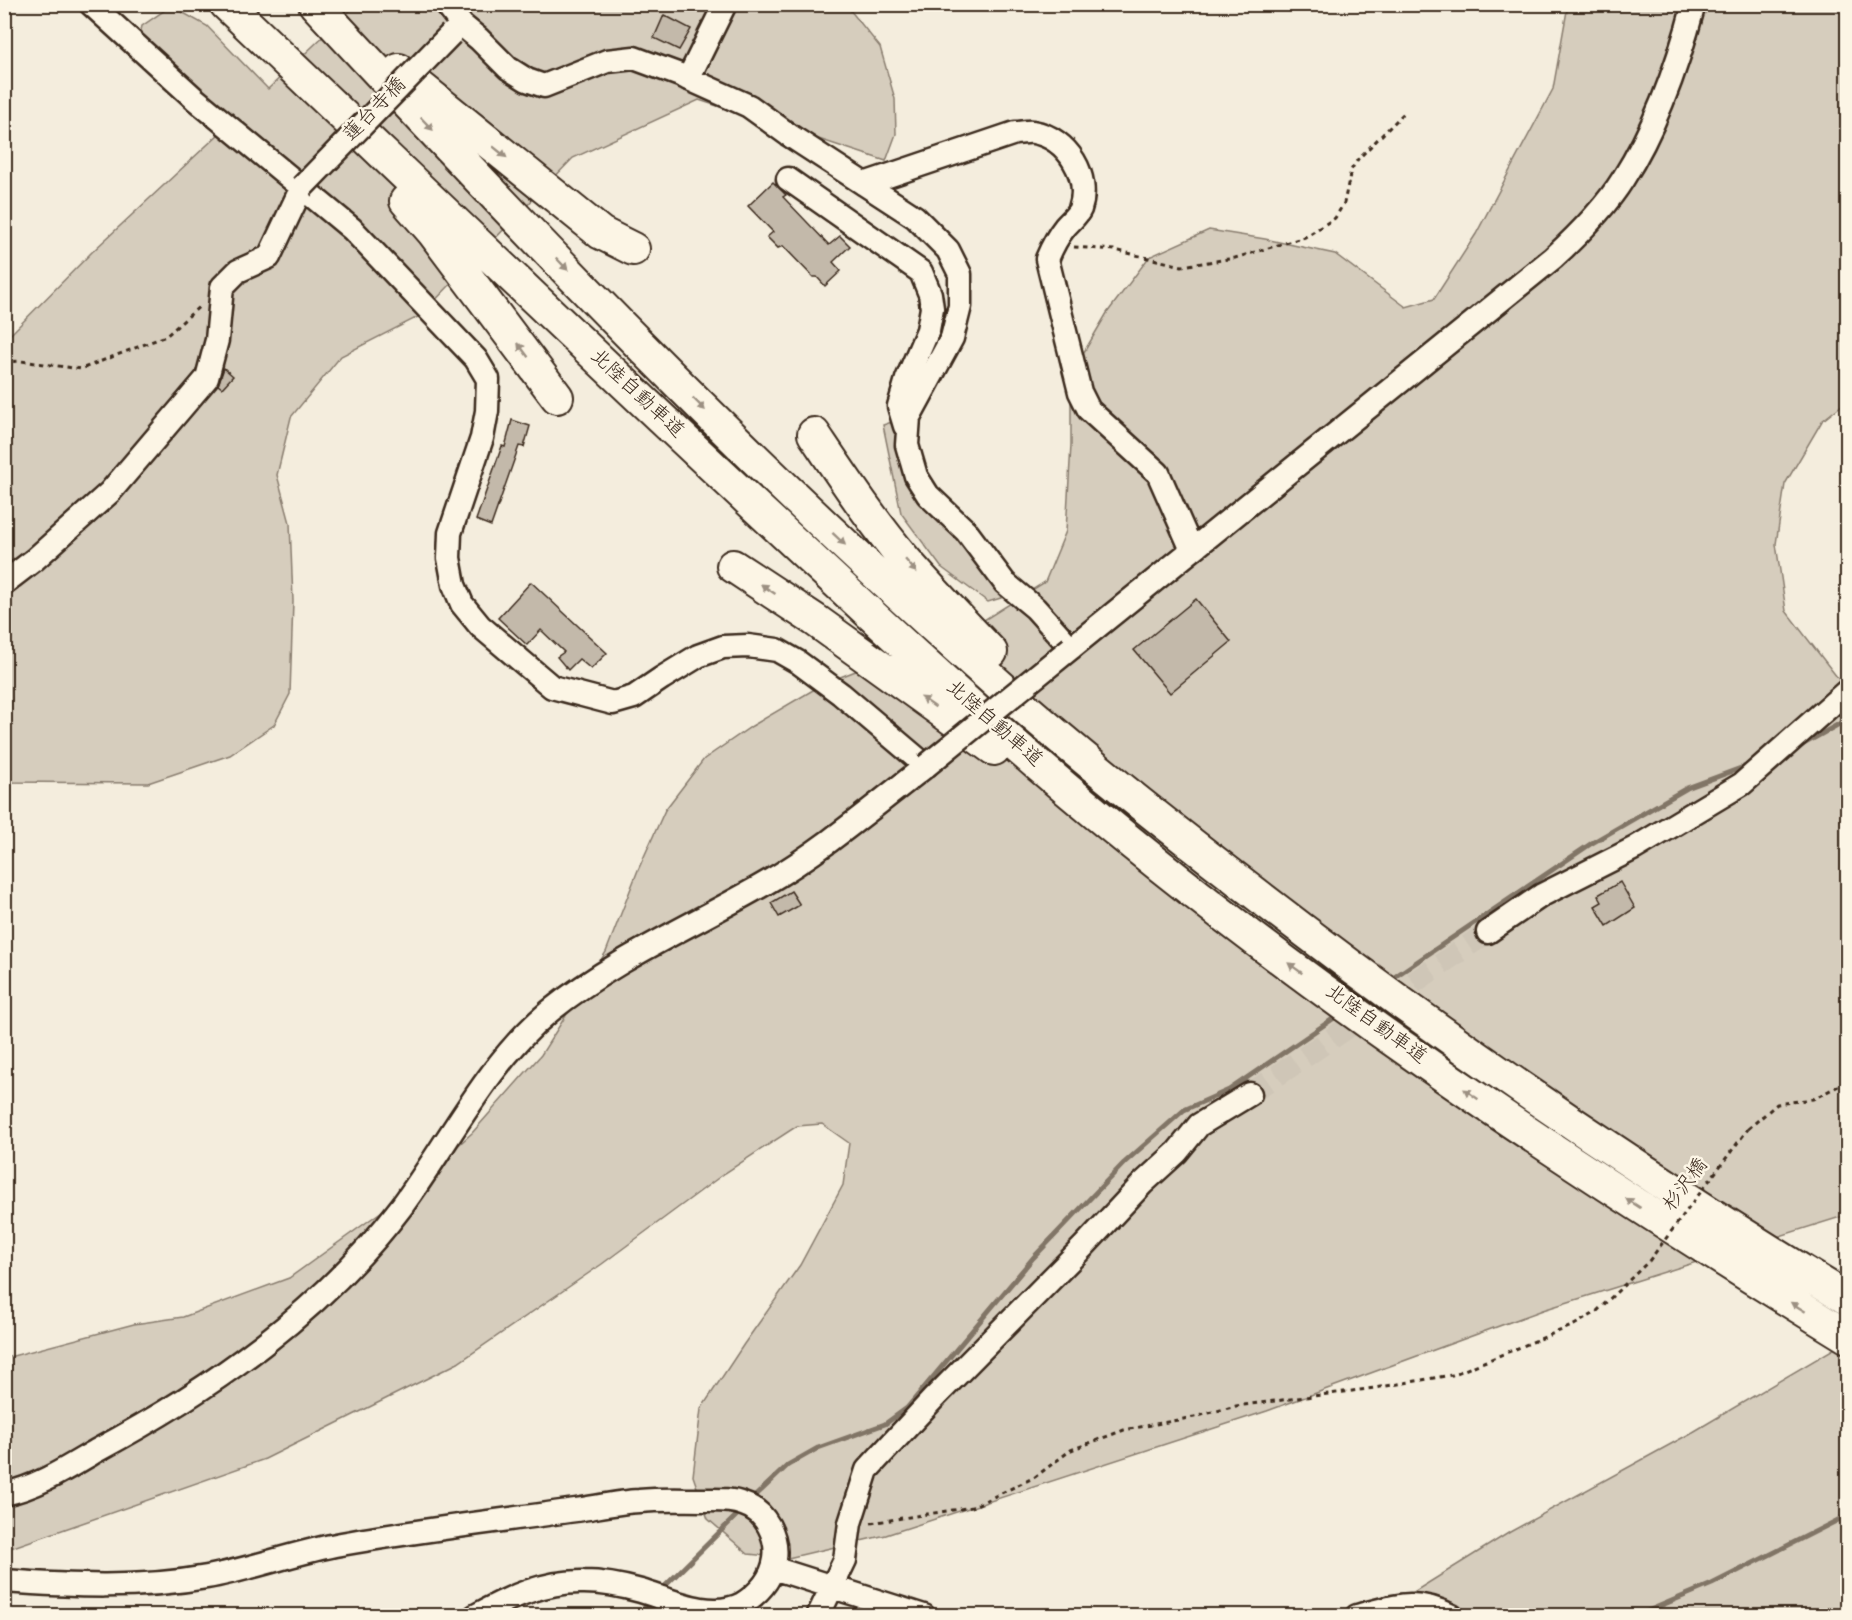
<svg xmlns="http://www.w3.org/2000/svg" width="1852" height="1620" font-family="'Gochi Hand','Klee One',sans-serif">
<style>
.green{fill:#d6cdbd;stroke:#887c6e;stroke-width:1.5}
.lines{fill:none;stroke-linecap:round;stroke-linejoin:round}
.stream{stroke:#817466;stroke-width:5}
.building{fill:#c3b9aa;stroke:#3b2a1e;stroke-width:1.5}
.minor-tunnel{stroke:#cfc6b7;stroke-width:22;stroke-dasharray:22 11;stroke-linecap:butt}
.minor-casing{stroke:#3b2a1e;stroke-width:27}
.highway-casing{stroke:#3b2a1e;stroke-width:36}
.path{stroke:#3b2a1e;stroke-width:3;stroke-dasharray:4.5 4.5;stroke-linecap:butt}
.minor{stroke:#fcf5e5;stroke-width:22}
.highway{stroke:#fcf5e5;stroke-width:32}
.minor-bridge-casing{stroke:#3b2a1e;stroke-width:27;stroke-linecap:butt}
.path-bridge{stroke:#3b2a1e;stroke-width:3;stroke-dasharray:4.5 4.5;stroke-linecap:butt}
.minor-bridge{stroke:#fcf5e5;stroke-width:22}
.oneway{fill:#9c9082}
.labels{text-anchor:middle;dominant-baseline:central;stroke-width:5;stroke-linejoin:round;paint-order:stroke}
.street-label{font-size:20px;fill:#3b2a1e;stroke:#fcf5e5}
</style>
<rect width="100%" height="100%" fill="#f4eddd"/>
<filter id="ink" filterUnits="userSpaceOnUse"><feTurbulence type="fractalNoise" baseFrequency=".0167" numOctaves="2"/><feDisplacementMap in="SourceGraphic" scale="12" xChannelSelector="R" yChannelSelector="G"/><feConvolveMatrix kernelMatrix="1 2 1 2 8 2 1 2 1" color-interpolation-filters="sRGB"/></filter>
<g filter="url(#ink)">
<path class="green" d="M356 5H846L880 47 895 99 896 134 886 161 699 100 573 158 420 316 341 356 291 417 277 475 290 523 293 601 290 694 274 725 230 755 148 783 5 782V340L92 252 235 119 139 38 142 26 171 6 207 26 268 89Z
M1568 5H1847V401L1822 421 1785 484 1776 544 1786 611 1840 681 1847 687V1215L1543 1310 1267 1411 886 1535 788 1558 748 1554 708 1519 693 1476 701 1409 744 1344 800 1265 843 1185 849 1143 822 1124 797 1126 725 1173 602 1264 458 1363 265 1459 5 1550V1358L134 1324 183 1317 289 1278 396 1201 472 1133 541 1055 606 952 638 870 665 810 704 759 752 726 825 683 917 647 960 635 1045 582 1066 531 1071 445V374L1107 313 1149 257 1209 230 1265 239 1335 254 1406 307 1434 299 1476 234 1553 89Z
M895 421 955 532 997 585 1001 598 988 602 941 567 901 513 883 425Z
M1847 1341V1611L1836 1616H1375L1510 1532 1693 1432Z"/>
<g class="lines">
<path class="stream" d="M1800 746 1848 719
M1387 982 1592 843 1687 788 1749 765
M750 1501 788 1465 818 1448 885 1424 907 1408 1033 1258 1124 1163 1184 1110 1229 1090 1340 1014
M661 1590 742 1510
M637 1616 651 1601
M1636 1616 1712 1584 1848 1515"/>
</g>
<path class="building" d="M664 15 691 29 679 50 654 38Z
M773 182 786 195 783 197 829 245 840 236 850 246 833 262 841 271 825 286 817 277H813L783 246 778 248 767 237 773 232 748 206Z
M224 368 233 376 222 388 218 385Z
M512 420 530 426 524 447 519 446 491 526 476 520 502 446 505 447Z
M531 582 607 653 591 669 579 659 568 670 557 657 564 652 541 630 527 645 498 618Z
M1196 599 1231 642 1170 693 1134 650Z
M1620 882 1635 908 1607 926 1595 906 1602 902 1598 895Z
M791 891 800 905 779 917 771 903Z"/>
<g class="lines">
<path class="minor-tunnel" d="M1250 1094 1488 932"/>
<defs>
<path id="minor" d="M446 4 462 25 479 39 508 68 527 80 544 86 607 61 634 58 680 75 749 106 789 135 915 217 948 250 960 274V306L952 338 909 417 907 445 916 476 928 495 966 531 1005 583 1035 608 1071 648 1553 258C1578 235 1605 208 1623 179 1657 126 1678 65 1694 4
M688 79 725 4
M788 179 921 272 930 294 932 308 928 330 907 379 899 406 905 426
M864 184 1015 133C1021 133 1028 131 1033 132 1068 138 1091 177 1080 209 1077 216 1070 221 1065 227 1057 237 1052 247 1047 259L1080 392 1089 410 1158 473 1192 550
M4 583 34 560 110 492 207 378 217 340 222 287 238 271 269 257 302 187
M1488 932 1542 895 1635 848 1742 784 1848 690
M4 1494C38 1487 67 1468 96 1451 212 1389 322 1312 402 1206 450 1141 487 1063 550 1011 616 958 694 925 766 883 823 850 874 806 926 766L841 694 798 662 777 650 748 646 723 647 698 656 662 678 634 697 613 703 552 687 480 626 462 604 454 585 449 558 450 533 482 438 487 411 488 379 476 359 352 229 195 99 91 4
M773 1568 924 1616
M4 1581C72 1586 139 1589 207 1577 252 1569 296 1552 341 1544 419 1530 498 1521 576 1510 597 1507 618 1502 639 1501 661 1499 682 1500 703 1500 716 1500 731 1499 743 1504 766 1511 778 1537 775 1559 772 1579 758 1594 742 1604 711 1620 671 1600 641 1591 623 1586 603 1582 584 1582 544 1581 510 1597 475 1616
M818 1616 845 1560 850 1523 867 1470 933 1399 1083 1247 1143 1183 1177 1152 1199 1125 1250 1094
M1357 1616C1396 1606 1414 1597 1452 1616"/>
<path id="highway" d="M226 4C408 177 588 351 771 521 859 603 946 686 1037 764 1288 980 1566 1164 1848 1337
M315 4C528 234 746 461 981 669 1066 746 1156 817 1247 887 1439 1036 1639 1173 1848 1299
M399 70 601 233 633 249
M406 201 433 232 557 397
M814 434C843 477 872 521 906 561 933 592 962 622 991 652
M733 566 815 620 994 749"/>
</defs>
<use href="#minor" class="minor-casing"/>
<use href="#highway" class="highway-casing"/>
<path class="path" d="M1074 247 1115 250 1182 266 1235 258 1305 237 1335 218 1344 203 1351 170 1358 159 1404 113
M4 362 21 361 81 369 166 336 200 306
M1748 1129 1777 1104 1813 1099 1848 1081
M871 1523 972 1507 1035 1477 1071 1450 1124 1430 1194 1417 1236 1406 1375 1388 1452 1375 1574 1325 1595 1313 1649 1261"/>
<use href="#minor" class="minor"/>
<use href="#highway" class="highway"/>
<defs>
<path id="minor-bridge" d="M302 187 451 34
M926 766 1071 648"/>
</defs>
<use href="#minor-bridge" class="minor-bridge-casing"/>
<path class="path-bridge" d="M1649 1261 1748 1129"/>
<use href="#minor-bridge" class="minor-bridge"/>
</g>
<defs><path id="oneway-solid" d="M-6-.8H1V-3.2L6.5 0L1 3.2V.8H-6Z" transform="scale(1.5)"/></defs>
<g class="oneway">
<use href="#oneway-solid" transform="translate(427 124) rotate(46)"/>
<use href="#oneway-solid" transform="translate(500 152) rotate(39)"/>
<use href="#oneway-solid" transform="translate(562 264) rotate(46)"/>
<use href="#oneway-solid" transform="translate(523 350) rotate(-127)"/>
<use href="#oneway-solid" transform="translate(699 404) rotate(45)"/>
<use href="#oneway-solid" transform="translate(839 539) rotate(43)"/>
<use href="#oneway-solid" transform="translate(911 566) rotate(49)"/>
<use href="#oneway-solid" transform="translate(768 589) rotate(-146)"/>
<use href="#oneway-solid" transform="translate(928 702) rotate(-145)"/>
<use href="#oneway-solid" transform="translate(1295 968) rotate(-144)"/>
<use href="#oneway-solid" transform="translate(1471 1094) rotate(-145)"/>
<use href="#oneway-solid" transform="translate(1633 1203) rotate(-147)"/>
<use href="#oneway-solid" transform="translate(1798 1307) rotate(-148)"/>
</g>
</g>
<g class="labels">
<g class="street-label">
<text transform="translate(376 111) rotate(-46)">蓮台寺橋</text>
<text transform="translate(636 395) rotate(43)">北陸自動車道</text>
<text transform="translate(993 725) rotate(41)">北陸自動車道</text>
<text transform="translate(1375 1026) rotate(36)">北陸自動車道</text>
<text transform="translate(1687 1186) rotate(-53)">杉沢橋</text>
</g>
</g>
<rect width="1852" height="1620" fill="none" stroke="#fcf5e5" stroke-width="24"/>
<rect x="12" y="12" width="1828" height="1596" fill="none" stroke="#3b2a1e" stroke-width="2" filter="url(#ink)"/>
</svg>
